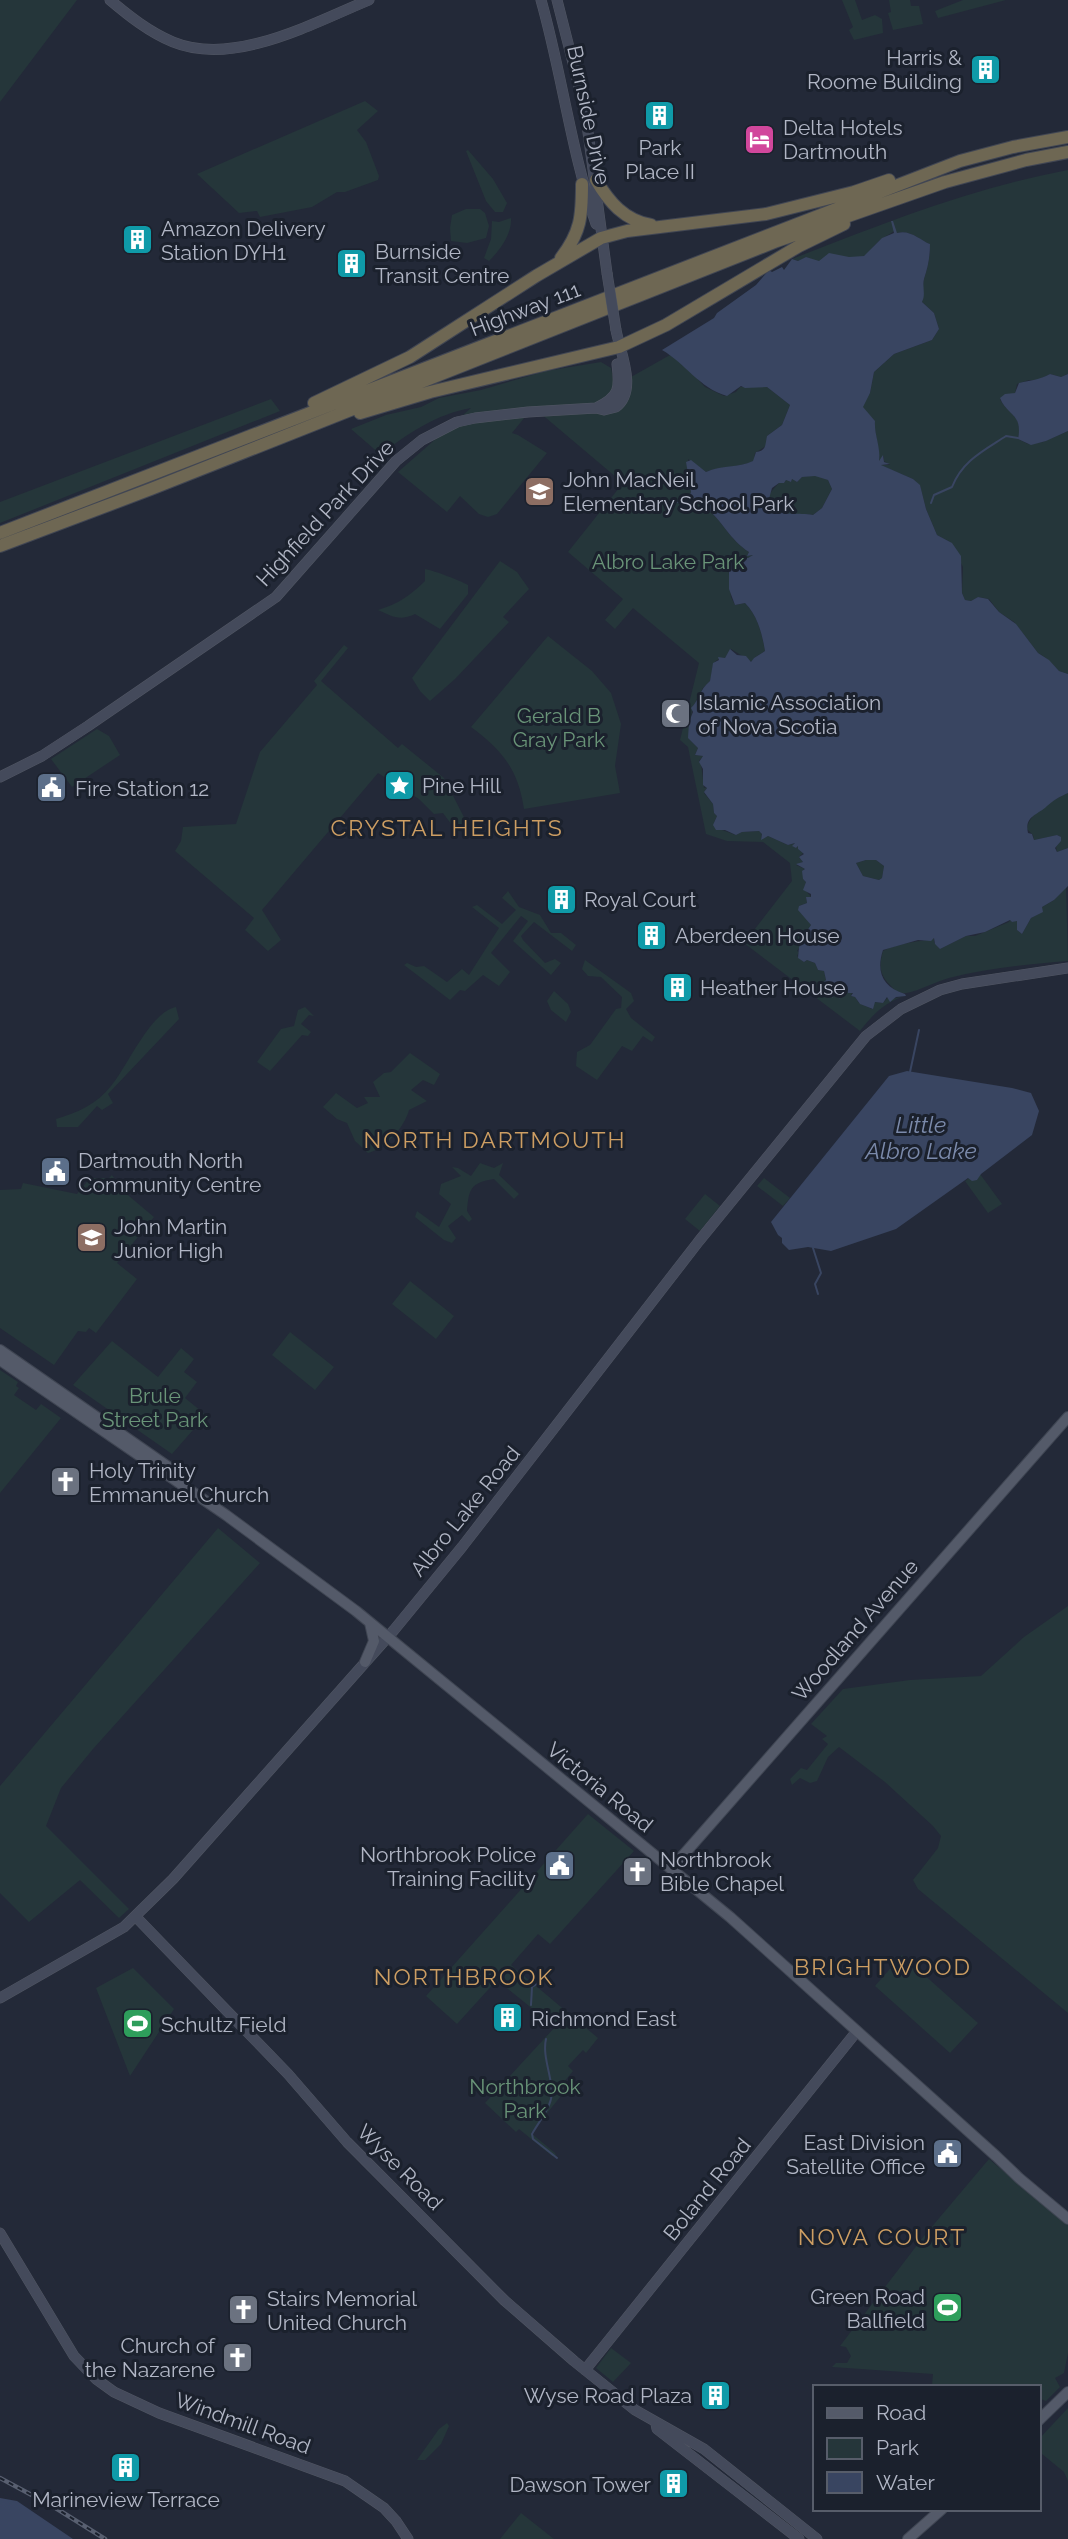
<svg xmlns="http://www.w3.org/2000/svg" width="1068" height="2539" font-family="Raleway,sans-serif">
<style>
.green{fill:#25363a}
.water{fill:#394561;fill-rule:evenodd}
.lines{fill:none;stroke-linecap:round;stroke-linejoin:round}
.stream{stroke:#394561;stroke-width:2}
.secondary-casing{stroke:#515663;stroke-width:11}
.primary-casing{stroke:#3f4552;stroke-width:12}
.highway-casing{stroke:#414653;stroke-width:14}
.secondary{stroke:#444a5b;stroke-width:10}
.primary{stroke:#545a69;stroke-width:10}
.highway{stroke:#6e6753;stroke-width:12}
.rail-casing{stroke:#585f70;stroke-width:4.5}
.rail{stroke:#1b212d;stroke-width:2;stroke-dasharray:5;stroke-linecap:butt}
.secondary-bridge-casing{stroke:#515663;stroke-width:11;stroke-linecap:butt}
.secondary-bridge{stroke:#444a5b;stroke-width:10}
.labels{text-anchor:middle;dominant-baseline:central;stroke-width:6;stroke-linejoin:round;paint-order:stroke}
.poi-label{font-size:21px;fill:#b1b6c5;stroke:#1b212d;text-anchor:start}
.street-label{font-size:21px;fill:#b1b6c5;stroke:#1b212d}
.park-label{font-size:21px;fill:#699478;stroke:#1b212d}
.neighbourhood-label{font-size:23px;letter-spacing:2px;fill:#cd9e63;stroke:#1b212d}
.water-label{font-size:23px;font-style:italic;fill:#7b8aab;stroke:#1b212d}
</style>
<rect width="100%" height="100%" fill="#232938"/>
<path class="green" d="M0 0H77L0 102Z
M842 0H855L862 20 875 15 882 19 883 33 854 40 849 30 853 27Z
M889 0H910L911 6H919L923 24 893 30 888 13 891 12Z
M963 0H1006L938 18 935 11Z
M365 101 378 111 357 130 366 142 379 176 378 180 345 192H337L312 207 260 217 257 211 239 213 197 174Z
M468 150 493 179 507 203 503 212H495L486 201 466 151Z
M1068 170V374L1061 377 1050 374 1036 381 1029 380 1017 384 1015 393 1000 399C1009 416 1023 414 1018 439L1028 444 1043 442 1068 431V674L1059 671 1046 658 1038 653 1014 622 999 612 989 599 978 597 971 601 965 600 962 593 963 567 950 542 937 535 926 509 920 486 913 479 880 465H890L884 461V456L879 461C880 447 874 435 875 421L863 409V405L870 393 874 372 894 354 932 340 939 329 934 313 922 302C924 294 922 286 924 279 928 267 930 257 930 244 919 240 910 229 897 233L895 230C890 235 882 237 877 243 873 246 870 252 866 255 848 264 837 247 819 262L806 257 799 261 792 259C885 223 968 189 1068 170Z
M466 209H480L485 213 489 226 486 238 467 243 451 241 450 228 452 215Z
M511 218C512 234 500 250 489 261L484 258 491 239 492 221 499 222Z
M670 355 684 365 705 387 724 396 736 392 740 387H767L790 405 782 425 767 436 766 446 755 453 754 461C738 468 720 466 706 472L688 459V477L691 492 688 499 681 496 677 502 688 503 693 501C719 510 725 537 749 552L747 556 753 555 752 558 738 557 728 564 731 597 735 605 745 603C758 616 762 634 765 651L754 658 752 662 731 649 725 658C709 659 714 670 710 681L703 688 692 709 689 739 698 748 695 755 703 756 699 761 701 763 704 788 707 787 704 793 713 804 714 813 717 816 714 823 722 830 736 835 742 832 759 831 762 834 761 839 768 836 788 845 796 843 793 846 796 848 798 846V849L803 853 799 857 803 862 796 865 805 869 803 870V879L806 882 804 888 811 897H806L807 903 799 906 800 912 805 916 811 925 804 935 806 937 797 951 799 952 797 956 804 962 807 960 815 963 818 970 824 971 826 980 823 983 826 986 824 991H830L832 997 836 993 840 999 838 989 848 986V993L852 992 851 996 855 997 859 1003 872 1009 874 1002 883 1003 888 997 892 999 906 996C887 1000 871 1016 860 1031L744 943 792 881 790 863 763 842 727 841 706 834 688 747 680 740 699 663 633 608 615 629 605 620 623 599 568 552 623 483 533 407 512 433 518 435 547 453 497 514 488 517 479 514 460 496 447 512 398 472 471 408C439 413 404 435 381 455L351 429 386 415 421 407 439 398 481 390 546 371 601 362 611 368 613 379 631 377Z
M271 399 280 411 0 523V502Z
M815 475 828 480 832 489 822 508 813 515C806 513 802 516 796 515 791 515 771 510 767 508 766 497 772 490 779 483H784L786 480 791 482 792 479 797 482 802 477Z
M500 561 517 572 529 589 503 617 509 622 455 679 430 701 420 691 412 678Z
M425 569C435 571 459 580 468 585V594L440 629 415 614C400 621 393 617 378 610 398 604 411 595 425 581Z
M548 636 592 671 611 693 621 724 615 766 620 793 524 809C518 769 502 750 471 727Z
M344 645 348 648 321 681 398 748 402 744 444 778 470 829 457 832 443 813 434 814 419 799 378 773 262 910 281 940 268 951 245 930 254 918 175 851 181 841 183 827 236 824 260 752 317 685 314 681Z
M97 729 109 736 120 755 72 787 51 759Z
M1068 793V848L1057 852 1056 847 1061 838 1058 835 1034 840 1033 835 1027 829C1029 812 1053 800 1068 793Z
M866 860H876L884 866 882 878 879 880 863 876 856 863Z
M1066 885 1068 961C1029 964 987 968 949 978 937 981 913 994 903 993 896 993 894 989 890 985 879 974 879 965 883 951 893 945 920 940 932 940L934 938V942L940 949 966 936H975L1009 922 1010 920 1012 922 1017 920V930L1022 934 1031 918 1040 913 1042 907 1054 900Z
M508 891 519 907 540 915 551 933H561L576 945 572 951 534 922 521 936 523 940 545 963 555 959 561 963 551 975 513 941 528 921 521 916 491 953 510 972 499 986 483 975 465 991 460 990 450 1000 404 965 407 963 416 967 424 966 447 982 462 969 469 975 499 928 472 907 477 905 502 924 516 910 502 898Z
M585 960 631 993 634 1001 626 1009 631 1018 655 1037 652 1042 643 1036 632 1051 622 1046 597 1080 576 1066 577 1052 590 1045 616 1009 621 1008 622 997 601 977 588 976 582 969Z
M554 991 568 1004 571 1012 566 1022 551 1010 547 1001Z
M176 1007 179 1019 108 1094 113 1103 102 1110 97 1106 78 1127H57L56 1119C77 1113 97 1104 111 1086 128 1066 150 1012 176 1007Z
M305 1007 314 1016 309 1015 301 1024 311 1032 308 1036 302 1035 270 1071 257 1062 281 1029 294 1026 298 1010Z
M410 1053 440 1074 434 1085 423 1080 411 1090 427 1101 409 1110C404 1128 386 1148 368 1153L355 1141 347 1123 337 1119 323 1107 336 1093 357 1108 368 1103 364 1097H380L373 1082 384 1073 391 1072Z
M480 1163 494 1168 503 1163 499 1175 519 1194 514 1199 494 1179C470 1183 469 1189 467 1211L472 1219 469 1222 462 1215 448 1226 456 1238 452 1243 444 1240 415 1217 417 1211 439 1227 451 1204 439 1194 441 1184 461 1176 452 1167 458 1168 471 1176Z
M980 1174 1002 1204 988 1213 965 1181 969 1178 977 1180Z
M112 1175 123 1191 154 1217 117 1263 137 1279 96 1333 89 1328 86 1332 78 1331 54 1365 0 1328V1190L21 1189 23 1183 77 1194 90 1178H109Z
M764 1178 790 1198 783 1206 757 1186Z
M705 1194 720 1206 700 1231 685 1219Z
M410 1281 454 1316 436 1339 392 1304Z
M290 1332 334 1367 315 1390 272 1355Z
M112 1341 158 1377 181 1348 194 1359 184 1372 197 1382 185 1398 206 1415 172 1454 73 1385Z
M0 1370 18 1382 16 1386 19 1388 14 1395 36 1410 41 1404 61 1418 0 1493Z
M218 1528 260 1563 93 1749 61 1788 46 1826 129 1909 119 1918 80 1880 29 1922 0 1893V1786Z
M1068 1606V2013L918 1889 913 1880 938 1848 941 1836 933 1826 885 1782 839 1747 828 1757 817 1781 810 1783 800 1778 792 1785 790 1779 801 1768 807 1770 828 1744 822 1739 827 1736 811 1724 843 1689 910 1680 981 1676 1024 1637Z
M588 1814 634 1851 550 1944 538 1934 511 1965 598 2038 586 2053 583 2050 568 2066 573 2071 564 2082 569 2086 531 2133 555 2153 556 2156H552L519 2129 516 2132 485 2103 555 2027 497 1980 457 2024 426 1996Z
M902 1955 978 2023 950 2053 875 1986Z
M133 1968 174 2009 130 2076 96 1988Z
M989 2159 1068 2225V2353L1064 2373 1055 2378 1060 2387 1046 2401 1038 2398V2387L932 2385 933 2374 832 2367 836 2363H847L851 2356 846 2347 840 2346 924 2236Z
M611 2348 631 2363 613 2382 596 2368Z
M1068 2408V2481L1064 2472 1042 2454 1038 2455V2440Z
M447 2423 449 2426 441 2444 425 2460H417L439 2429Z
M521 2513 554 2539H500Z"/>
<path class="water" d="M891 221H893L897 233C910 229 920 240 930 244 930 257 928 267 924 279 922 287 926 294 922 302L934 313 939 329 932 340 894 354 874 372 870 393 863 407 875 421C874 435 881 447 879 461L883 455 884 462 890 464 881 465 913 479 920 485 926 509 937 535 952 543 961 556 962 593 965 600 971 601 978 597 988 599 999 612 1016 624 1038 653 1049 660 1059 671 1068 674V793C1059 797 1054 800 1047 806 1038 815 1024 816 1028 833L1032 834 1034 840 1057 835 1061 837V841L1055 848 1057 852 1068 848V886L1054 900 1042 907 1043 912 1031 918 1022 934 1017 930V921L1012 922 1010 920 985 932 966 936 940 949 935 944 934 938 931 941 918 940 883 950C876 971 882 987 905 994L906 996 896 997 890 1002 887 997 883 1003 875 1002 873 1009 860 1004 855 997 851 996 853 993H848L847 986 838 990 840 999 835 993 832 998 830 991 824 993 826 986 823 983 826 980 824 971 818 970 815 963 807 960 804 962 798 958 799 947 806 937 804 935 811 925 798 910 799 906 807 903 806 897H811V894L803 890 806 882 803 879 802 871 805 869 796 864 803 862 799 857 804 854 798 849V846L796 848 792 846 795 843 788 845 768 836 761 840 762 834 759 831 742 832 736 835 725 830H716L713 825 717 816 714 813 713 804 704 792 707 788 703 785V769L699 762 703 756 695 755 698 748 688 738 689 722 693 712 691 708C700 699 699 690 710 681L713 663 719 660 718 657 725 658 730 649 737 655 746 656 751 662 754 658 765 651C762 634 758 616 745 603L735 605 729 589V562L738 557 748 558 753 555 747 556 749 552C725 537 719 510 693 501L688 504 687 502 677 503 681 496 688 499 691 492 686 462 691 460 706 472C721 465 738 468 753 461L756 452C767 451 765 444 767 436L782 425 790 405 767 387 745 388 741 386 727 396C699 388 685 363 662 350L714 318 717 313 756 285 769 270 772 272 782 267 784 270 792 259 798 261 806 257 819 261 829 253 849 257 864 256 882 238 894 233ZM815 476 828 480 832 489 822 508 813 515C799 512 778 517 767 506L772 488 779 483H784L786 480 791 482 792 479 797 482 802 477ZM866 860H876L884 866 882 878 879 880 863 876 856 863Z
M1050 374 1061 377 1068 374V431L1046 441 1031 445 1018 439C1023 413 1007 416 1000 398L1005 394 1015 393 1019 383C1031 380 1039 380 1050 374Z
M907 1071 1012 1088 1031 1093 1039 1111 1032 1135 981 1174 977 1180 972 1181 968 1178 896 1229 831 1251 808 1247 789 1250 782 1243V1238L778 1235 771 1222 889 1076Z
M0 2498 17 2501 73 2539H0Z"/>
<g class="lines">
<path class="stream" d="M931 503 934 495 952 487C962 461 983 451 1006 436L1018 438
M910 1072 919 1030
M813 1248 821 1273 815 1284 818 1294
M531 2005 532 1987 542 1981
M546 2039C541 2060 558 2087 549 2105 545 2115 537 2125 532 2134L533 2139 557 2158"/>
<defs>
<path id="secondary" d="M110 0C129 16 149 32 173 42 234 67 313 23 369 0
M541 0C562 74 571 151 596 224
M557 0 585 110 607 273
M596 408C620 397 620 388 617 364
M0 777 42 756 88 726 276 597 396 461 422 440 457 422 475 418 528 412 596 408 604 410 616 407C638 390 620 352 616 330
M136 1917 288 2074 347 2142 504 2300 574 2361 635 2410 704 2449 817 2539
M0 1998 124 1927 173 1879 394 1630 462 1547 699 1241 866 1036 901 1009 940 990 962 984 1068 968
M0 2233 74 2356 96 2379 114 2392 159 2413 345 2481 384 2508 396 2521 408 2539
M585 2370 857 2031
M656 2424 657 2429 799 2539"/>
<path id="primary" d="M0 1350 180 1475
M0 1360 226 1515 356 1611 730 1917 996 2156 1019 2178 1068 2219
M365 1662 374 1641 370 1623
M671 1869 1068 1417
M1038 2421 1068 2392
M908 2539 942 2509"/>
<path id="highway" d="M596 180C609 202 624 220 651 225
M561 258C581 232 582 216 582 184
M314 403 410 357 536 276 601 238 627 231 766 214 854 192 889 180
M360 413 430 392 619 347 666 325 799 246 844 224
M0 533 960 161 1013 147 1068 137
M0 546 151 489 777 241 945 182 1026 160 1068 152"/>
</defs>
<use href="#secondary" class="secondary-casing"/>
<use href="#primary" class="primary-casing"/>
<use href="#highway" class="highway-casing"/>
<use href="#secondary" class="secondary"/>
<use href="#primary" class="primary"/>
<use href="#highway" class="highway"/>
<defs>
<path id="rail" d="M0 2478 54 2507 105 2539"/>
</defs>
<use href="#rail" class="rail-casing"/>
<use href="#rail" class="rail"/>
<defs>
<path id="secondary-bridge" d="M607 273 616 330"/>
</defs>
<use href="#secondary-bridge" class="secondary-bridge-casing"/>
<use href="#secondary-bridge" class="secondary-bridge"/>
</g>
<defs>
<symbol id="building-square" viewBox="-11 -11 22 22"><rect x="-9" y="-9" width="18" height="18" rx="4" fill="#0f9aa8" stroke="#1b212d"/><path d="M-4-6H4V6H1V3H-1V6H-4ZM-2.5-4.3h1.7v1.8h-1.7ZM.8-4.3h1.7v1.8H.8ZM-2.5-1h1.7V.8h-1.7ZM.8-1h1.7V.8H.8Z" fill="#fff"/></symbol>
<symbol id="hotel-square" viewBox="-11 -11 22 22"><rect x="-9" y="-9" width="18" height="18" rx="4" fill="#d1479c" stroke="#1b212d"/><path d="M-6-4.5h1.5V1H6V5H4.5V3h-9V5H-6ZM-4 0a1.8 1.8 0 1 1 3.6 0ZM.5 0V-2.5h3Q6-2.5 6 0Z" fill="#fff"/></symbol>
<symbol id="school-square" viewBox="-11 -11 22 22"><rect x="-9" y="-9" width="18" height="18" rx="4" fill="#8d6e63" stroke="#1b212d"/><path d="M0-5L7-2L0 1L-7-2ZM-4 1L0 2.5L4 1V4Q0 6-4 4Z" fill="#fff"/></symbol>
<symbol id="mosque-square" viewBox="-11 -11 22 22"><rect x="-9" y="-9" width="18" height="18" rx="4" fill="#6b7280" stroke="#1b212d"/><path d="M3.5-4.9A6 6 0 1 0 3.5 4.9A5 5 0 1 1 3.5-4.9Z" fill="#fff"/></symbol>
<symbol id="sight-square" viewBox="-11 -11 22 22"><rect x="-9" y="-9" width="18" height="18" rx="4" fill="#0f9aa8" stroke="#1b212d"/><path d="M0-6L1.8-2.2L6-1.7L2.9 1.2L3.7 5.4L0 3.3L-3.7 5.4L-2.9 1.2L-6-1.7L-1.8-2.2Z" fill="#fff"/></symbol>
<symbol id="civic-square" viewBox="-11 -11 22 22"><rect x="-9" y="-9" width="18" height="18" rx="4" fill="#5c6f8a" stroke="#1b212d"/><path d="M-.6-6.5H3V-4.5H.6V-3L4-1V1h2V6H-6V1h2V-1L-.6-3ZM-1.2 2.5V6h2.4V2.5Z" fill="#fff"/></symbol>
<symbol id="church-square" viewBox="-11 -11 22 22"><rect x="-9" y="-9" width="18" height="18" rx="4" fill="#6b7280" stroke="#1b212d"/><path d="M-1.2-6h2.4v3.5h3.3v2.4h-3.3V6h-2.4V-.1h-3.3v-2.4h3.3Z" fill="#fff"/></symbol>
<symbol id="stadium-square" viewBox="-11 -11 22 22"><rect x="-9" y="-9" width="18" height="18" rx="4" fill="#2e9e5b" stroke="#1b212d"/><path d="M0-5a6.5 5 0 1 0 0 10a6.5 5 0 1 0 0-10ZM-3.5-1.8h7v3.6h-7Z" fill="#fff"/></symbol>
</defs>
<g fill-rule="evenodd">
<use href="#building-square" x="968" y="52" width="35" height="35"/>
<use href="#building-square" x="642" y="98" width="35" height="35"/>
<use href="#hotel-square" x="742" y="122" width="35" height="35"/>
<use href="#building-square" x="120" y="222" width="35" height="35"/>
<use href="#building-square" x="334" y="246" width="35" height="35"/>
<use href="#school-square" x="522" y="474" width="35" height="35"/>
<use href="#mosque-square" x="658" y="696" width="35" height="35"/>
<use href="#sight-square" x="382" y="768" width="35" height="35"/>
<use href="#civic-square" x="34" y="770" width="35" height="35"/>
<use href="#building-square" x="544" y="882" width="35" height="35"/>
<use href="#building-square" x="634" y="918" width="35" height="35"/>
<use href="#building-square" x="660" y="970" width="35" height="35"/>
<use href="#civic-square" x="38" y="1154" width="35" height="35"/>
<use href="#school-square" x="74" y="1220" width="35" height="35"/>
<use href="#church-square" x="48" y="1464" width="35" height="35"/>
<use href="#civic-square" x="542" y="1848" width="35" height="35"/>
<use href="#church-square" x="620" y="1854" width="35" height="35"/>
<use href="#building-square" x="490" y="2000" width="35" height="35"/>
<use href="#stadium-square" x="120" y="2006" width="35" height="35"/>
<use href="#civic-square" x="930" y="2136" width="35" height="35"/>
<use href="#stadium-square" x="930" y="2290" width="35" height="35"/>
<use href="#church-square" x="226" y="2292" width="35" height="35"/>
<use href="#church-square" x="220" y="2340" width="35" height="35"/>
<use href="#building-square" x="698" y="2378" width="35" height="35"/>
<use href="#building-square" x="108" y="2450" width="35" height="35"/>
<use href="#building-square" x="656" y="2466" width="35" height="35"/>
</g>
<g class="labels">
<g class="poi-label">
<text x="962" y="57" text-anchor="end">Harris &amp;<tspan x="962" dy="24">Roome Building</tspan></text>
<text x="783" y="127">Delta Hotels<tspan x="783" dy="24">Dartmouth</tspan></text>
<text x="660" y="147" text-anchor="middle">Park<tspan x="660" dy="24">Place II</tspan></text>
<text x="161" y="228">Amazon Delivery<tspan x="161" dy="24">Station DYH1</tspan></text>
<text x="375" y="251">Burnside<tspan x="375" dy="24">Transit Centre</tspan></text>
<text x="563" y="479">John MacNeil<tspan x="563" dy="24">Elementary School Park</tspan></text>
<text x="698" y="702">Islamic Association<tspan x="698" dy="24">of Nova Scotia</tspan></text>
<text x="422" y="785">Pine Hill</text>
<text x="75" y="788">Fire Station 12</text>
<text x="584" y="899">Royal Court</text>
<text x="675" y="935">Aberdeen House</text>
<text x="700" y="987">Heather House</text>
<text x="78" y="1160">Dartmouth North<tspan x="78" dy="24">Community Centre</tspan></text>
<text x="114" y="1226">John Martin<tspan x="114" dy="24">Junior High</tspan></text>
<text x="89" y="1470">Holy Trinity<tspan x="89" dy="24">Emmanuel Church</tspan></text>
<text x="536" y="1854" text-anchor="end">Northbrook Police<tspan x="536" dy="24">Training Facility</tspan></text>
<text x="660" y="1859">Northbrook<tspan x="660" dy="24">Bible Chapel</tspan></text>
<text x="531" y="2018">Richmond East</text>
<text x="161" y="2024">Schultz Field</text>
<text x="925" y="2142" text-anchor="end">East Division<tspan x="925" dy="24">Satellite Office</tspan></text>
<text x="925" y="2296" text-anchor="end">Green Road<tspan x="925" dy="24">Ballfield</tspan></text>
<text x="267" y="2298">Stairs Memorial<tspan x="267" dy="24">United Church</tspan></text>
<text x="215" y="2345" text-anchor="end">Church of<tspan x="215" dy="24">the Nazarene</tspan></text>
<text x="692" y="2395" text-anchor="end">Wyse Road Plaza</text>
<text x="651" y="2484" text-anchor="end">Dawson Tower</text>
<text x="126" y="2499" text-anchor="middle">Marineview Terrace</text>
</g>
<g class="street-label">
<text transform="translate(589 115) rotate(78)">Burnside Drive</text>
<text transform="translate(525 309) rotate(-21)">Highway 111</text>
<text transform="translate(325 513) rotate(-47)">Highfield Park Drive</text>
<text transform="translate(465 1511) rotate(-51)">Albro Lake Road</text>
<text transform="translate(855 1630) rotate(-49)">Woodland Avenue</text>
<text transform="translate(600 1787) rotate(39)">Victoria Road</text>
<text transform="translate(400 2167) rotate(45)">Wyse Road</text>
<text transform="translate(707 2189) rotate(-51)">Boland Road</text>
<text transform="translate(243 2423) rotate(20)">Windmill Road</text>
</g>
<g class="park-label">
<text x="668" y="561">Albro Lake Park</text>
<text x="559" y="715">Gerald B<tspan x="559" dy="24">Gray Park</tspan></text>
<text x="155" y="1395">Brule<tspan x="155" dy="24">Street Park</tspan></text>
<text x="525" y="2086">Northbrook<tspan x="525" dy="24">Park</tspan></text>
</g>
<g class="neighbourhood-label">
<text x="447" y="827">CRYSTAL HEIGHTS</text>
<text x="495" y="1139">NORTH DARTMOUTH</text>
<text x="883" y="1966">BRIGHTWOOD</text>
<text x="464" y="1976">NORTHBROOK</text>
<text x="882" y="2236">NOVA COURT</text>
</g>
<g class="water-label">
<text x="921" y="1124">Little<tspan x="921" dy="26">Albro Lake</tspan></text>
</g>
</g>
<rect x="813" y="2385" width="228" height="126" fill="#1b212d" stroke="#575d6a" stroke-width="2"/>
<rect x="827" y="2408" width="35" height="10" fill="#545a69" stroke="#575d6a" stroke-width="2"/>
<text x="876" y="2420" font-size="21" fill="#b1b6c5">Road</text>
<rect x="827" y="2438" width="35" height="21" fill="#25363a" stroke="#575d6a" stroke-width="2"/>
<text x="876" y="2455" font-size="21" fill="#b1b6c5">Park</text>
<rect x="827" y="2472" width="35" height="21" fill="#394561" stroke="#575d6a" stroke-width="2"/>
<text x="876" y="2490" font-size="21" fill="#b1b6c5">Water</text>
</svg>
